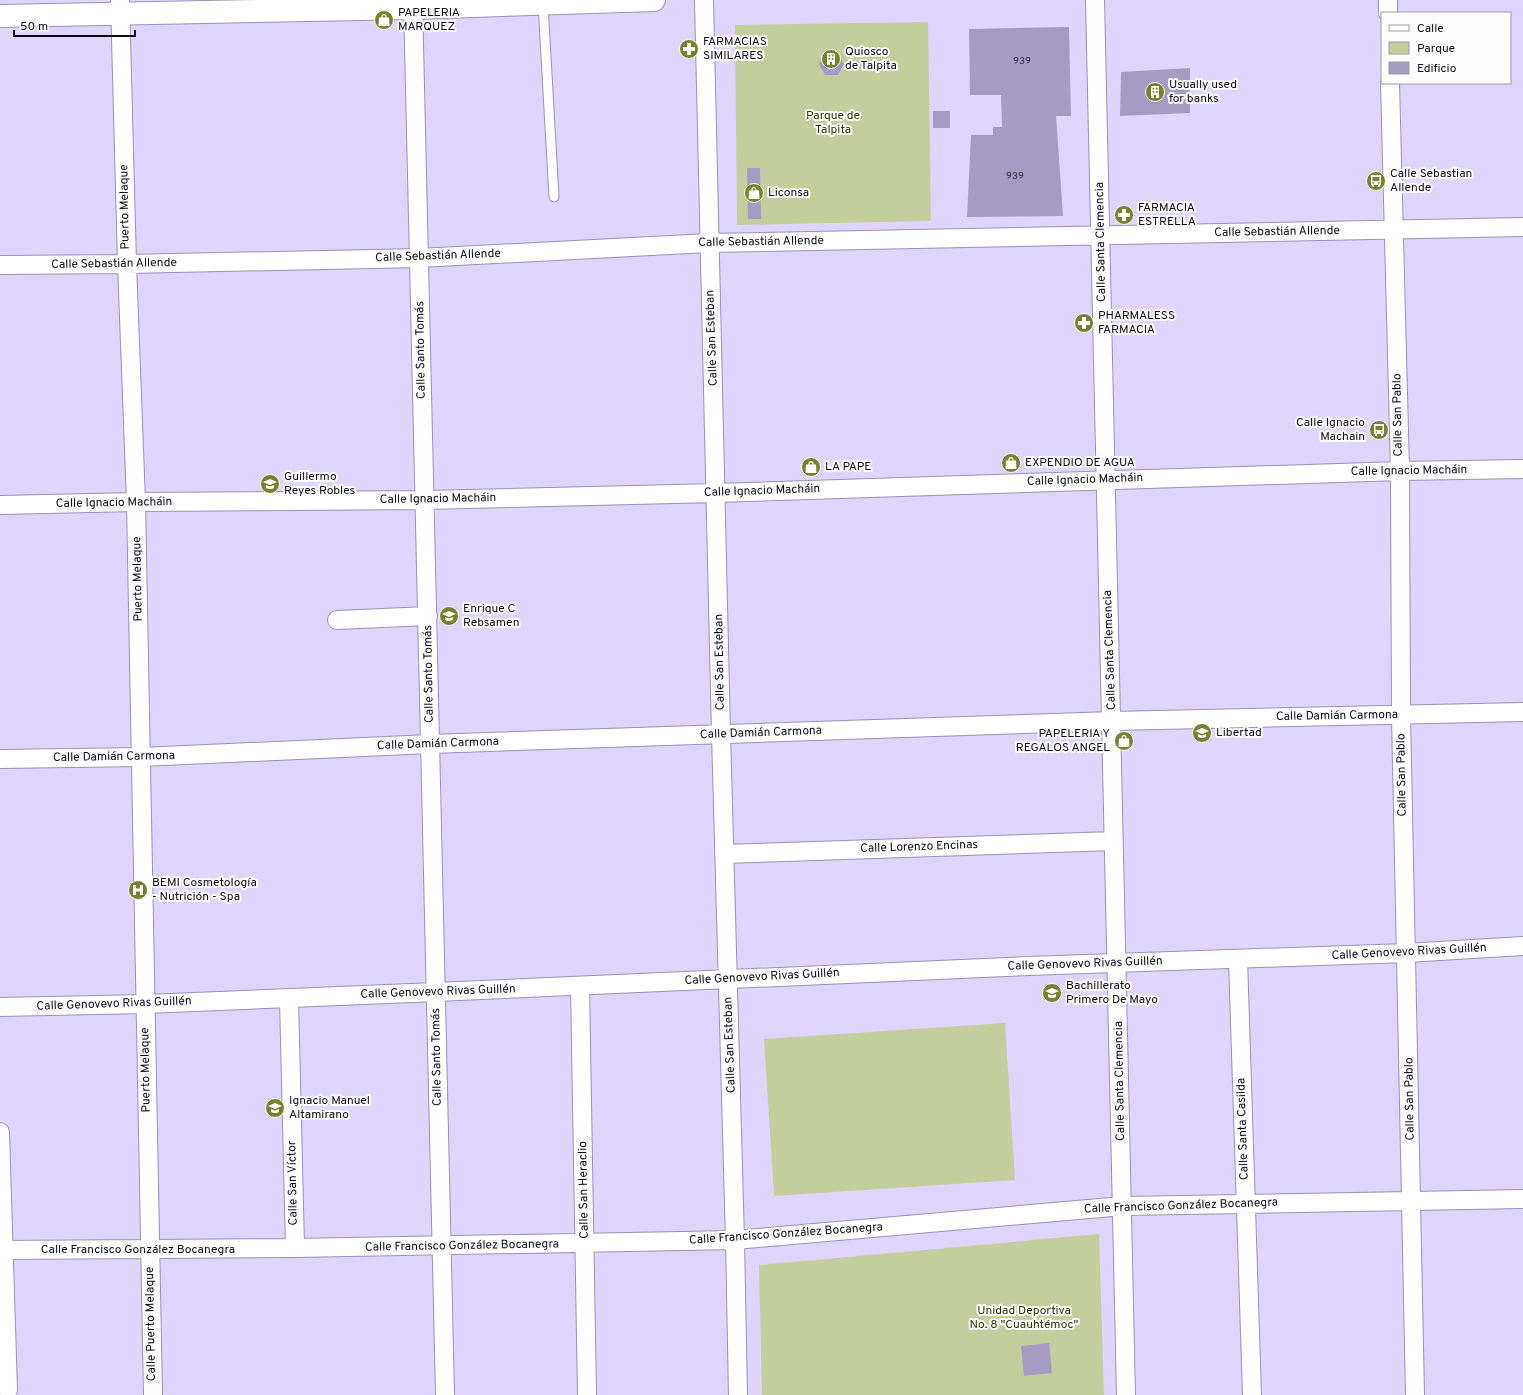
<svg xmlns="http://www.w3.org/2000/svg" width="1523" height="1395" font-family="Overpass,sans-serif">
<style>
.green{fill:#c4cd9c}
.building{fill:#a69cc3}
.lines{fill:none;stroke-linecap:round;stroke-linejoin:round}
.service-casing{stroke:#9a91b7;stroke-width:11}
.minor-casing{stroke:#9a91b7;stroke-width:20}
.tertiary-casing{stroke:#9a91b7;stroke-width:24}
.service{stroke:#fff;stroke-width:9}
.minor{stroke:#fff;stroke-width:18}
.tertiary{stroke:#fff;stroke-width:22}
.labels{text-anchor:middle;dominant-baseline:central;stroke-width:4;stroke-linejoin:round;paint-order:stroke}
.number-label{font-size:10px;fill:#332e41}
.poi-label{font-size:12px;fill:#0d0916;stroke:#fdfdfd;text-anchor:start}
.park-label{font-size:12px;fill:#323704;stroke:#fdfdfd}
.street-label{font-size:12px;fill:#0d0916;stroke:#fdfdfd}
</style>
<rect width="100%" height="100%" fill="#dfd5fe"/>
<path class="green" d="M928 22 931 221 737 225 735 25Z
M1005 1023 1015 1180 774 1196 764 1039Z
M1099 1234 1104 1395H762L759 1265Z"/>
<path class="building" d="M1069 27 1071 116H1056L1063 216 967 217 971 135H993V127H1002L1001 95H970L969 29Z
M837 53 844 64 838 75H825L819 64 825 54Z
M1190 68V113L1120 116 1121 72Z
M933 111H950V128H933Z
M747 168H760L761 219H748Z
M1049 1343 1052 1373 1024 1376 1021 1346Z"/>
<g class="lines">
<defs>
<path id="service" d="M543 4 554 197"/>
<path id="minor" d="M120 0 127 264 136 502 153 1395
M413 0 445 1395
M704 0 721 734 735 1240 738 1395
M1095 0 1126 1395
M1388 0V13
M1390 83 1400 471 1401 715 1415 1395
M0 265 127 264 419 258 709 243 1523 227
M0 505 136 502 425 500 716 493 1400 471 1523 469
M337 620 428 616
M0 759 141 757 430 744 1112 721 1523 712
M724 854 1114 841
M1238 959 1252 1395
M580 986 587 1395
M289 998 295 1248
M0 1007 145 1004 436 992 1028 966 1406 953 1523 946
M0 1132 8 1390
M0 1250 295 1248 735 1240 1123 1206 1523 1199"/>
<path id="tertiary" d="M0 16 414 8 654 0"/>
</defs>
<use href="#service" class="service-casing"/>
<use href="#minor" class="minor-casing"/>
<use href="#tertiary" class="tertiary-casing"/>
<use href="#service" class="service"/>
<use href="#minor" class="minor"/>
<use href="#tertiary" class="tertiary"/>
</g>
<defs>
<symbol id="shop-disc" viewBox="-11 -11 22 22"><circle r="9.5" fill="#76812d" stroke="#fdfdfd"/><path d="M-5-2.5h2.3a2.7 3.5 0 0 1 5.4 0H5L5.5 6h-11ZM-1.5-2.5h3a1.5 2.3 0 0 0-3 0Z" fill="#fff"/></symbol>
<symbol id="pharmacy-disc" viewBox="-11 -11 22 22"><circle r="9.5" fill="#76812d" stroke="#fdfdfd"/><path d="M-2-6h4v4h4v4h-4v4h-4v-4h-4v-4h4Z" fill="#fff"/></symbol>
<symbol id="building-disc" viewBox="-11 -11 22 22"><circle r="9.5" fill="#76812d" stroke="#fdfdfd"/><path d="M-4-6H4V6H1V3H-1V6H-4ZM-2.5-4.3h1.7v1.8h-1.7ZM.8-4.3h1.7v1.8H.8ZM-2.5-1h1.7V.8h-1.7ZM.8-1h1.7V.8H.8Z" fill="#fff"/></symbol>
<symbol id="bus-disc" viewBox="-11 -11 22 22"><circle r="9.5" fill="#76812d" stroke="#fdfdfd"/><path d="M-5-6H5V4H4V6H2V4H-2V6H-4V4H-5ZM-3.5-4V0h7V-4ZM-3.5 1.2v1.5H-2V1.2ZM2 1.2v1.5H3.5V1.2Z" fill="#fff"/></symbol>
<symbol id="school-disc" viewBox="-11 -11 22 22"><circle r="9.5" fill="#76812d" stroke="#fdfdfd"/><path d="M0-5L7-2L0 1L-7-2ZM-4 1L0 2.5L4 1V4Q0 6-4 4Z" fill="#fff"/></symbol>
<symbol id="hospital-disc" viewBox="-11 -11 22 22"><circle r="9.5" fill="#76812d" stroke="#fdfdfd"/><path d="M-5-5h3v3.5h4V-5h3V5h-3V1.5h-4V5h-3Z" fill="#fff"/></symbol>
<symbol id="university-disc" viewBox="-11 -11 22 22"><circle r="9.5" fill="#76812d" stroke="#fdfdfd"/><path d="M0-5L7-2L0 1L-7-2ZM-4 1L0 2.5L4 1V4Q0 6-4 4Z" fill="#fff"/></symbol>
</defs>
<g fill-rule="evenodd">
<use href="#shop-disc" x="373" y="9" width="22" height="22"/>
<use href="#pharmacy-disc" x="678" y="38" width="22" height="22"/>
<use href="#building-disc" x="820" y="48" width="22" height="22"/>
<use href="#building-disc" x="1144" y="81" width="22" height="22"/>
<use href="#bus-disc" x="1365" y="170" width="22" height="22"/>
<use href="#shop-disc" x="743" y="182" width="22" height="22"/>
<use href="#pharmacy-disc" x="1113" y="204" width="22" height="22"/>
<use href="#pharmacy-disc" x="1073" y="312" width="22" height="22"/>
<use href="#bus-disc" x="1368" y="419" width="22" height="22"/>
<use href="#shop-disc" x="1000" y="452" width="22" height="22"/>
<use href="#shop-disc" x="800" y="456" width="22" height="22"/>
<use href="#school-disc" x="259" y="473" width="22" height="22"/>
<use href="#school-disc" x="438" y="605" width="22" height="22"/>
<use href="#school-disc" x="1191" y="722" width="22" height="22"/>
<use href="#shop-disc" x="1113" y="730" width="22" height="22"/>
<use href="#hospital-disc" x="127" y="879" width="22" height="22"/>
<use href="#university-disc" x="1041" y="982" width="22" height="22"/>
<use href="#school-disc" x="264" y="1097" width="22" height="22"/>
</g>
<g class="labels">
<g class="number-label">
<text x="1022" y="61">939</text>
<text x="1015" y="176">939</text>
</g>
<g class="poi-label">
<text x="398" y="13">PAPELERIA<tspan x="398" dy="14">MARQUEZ</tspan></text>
<text x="703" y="42">FARMACIAS<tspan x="703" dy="14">SIMILARES</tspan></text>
<text x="845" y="52">Quiosco<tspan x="845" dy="14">de Talpita</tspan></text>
<text x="1169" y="85">Usually used<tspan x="1169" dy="14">for banks</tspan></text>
<text x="1390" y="174">Calle Sebastian<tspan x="1390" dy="14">Allende</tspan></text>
<text x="768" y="193">Liconsa</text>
<text x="1138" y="208">FARMACIA<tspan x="1138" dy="14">ESTRELLA</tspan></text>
<text x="1098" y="316">PHARMALESS<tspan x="1098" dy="14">FARMACIA</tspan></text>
<text x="1365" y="423" text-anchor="end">Calle Ignacio<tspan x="1365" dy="14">Machain</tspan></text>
<text x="1025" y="463">EXPENDIO DE AGUA</text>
<text x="825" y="467">LA PAPE</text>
<text x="284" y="477">Guillermo<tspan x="284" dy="14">Reyes Robles</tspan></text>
<text x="463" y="609">Enrique C<tspan x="463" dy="14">Rebsamen</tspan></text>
<text x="1216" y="733">Libertad</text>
<text x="1110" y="734" text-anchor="end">PAPELERIA Y<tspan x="1110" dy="14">REGALOS ANGEL</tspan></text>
<text x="152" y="883">BEMI Cosmetología<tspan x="152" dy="14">- Nutrición - Spa</tspan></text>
<text x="1066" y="986">Bachillerato<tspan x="1066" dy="14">Primero De Mayo</tspan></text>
<text x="289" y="1101">Ignacio Manuel<tspan x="289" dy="14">Altamirano</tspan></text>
</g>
<g class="park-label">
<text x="833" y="116">Parque de<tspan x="833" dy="14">Talpita</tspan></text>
<text x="1024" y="1311">Unidad Deportiva<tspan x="1024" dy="14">No. 8 "Cuauhtémoc"</tspan></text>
</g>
<g class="street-label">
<text transform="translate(125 207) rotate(-91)">Puerto Melaque</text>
<text transform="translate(1277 232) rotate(-1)">Calle Sebastián Allende</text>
<text transform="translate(761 242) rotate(-1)">Calle Sebastián Allende</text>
<text transform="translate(1101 242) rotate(-91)">Calle Santa Clemencia</text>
<text transform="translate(438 256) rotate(-2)">Calle Sebastián Allende</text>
<text transform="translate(114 264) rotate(-1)">Calle Sebastián Allende</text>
<text transform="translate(712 338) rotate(-92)">Calle San Esteban</text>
<text transform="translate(421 350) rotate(-91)">Calle Santo Tomás</text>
<text transform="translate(1398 415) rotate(-91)">Calle San Pablo</text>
<text transform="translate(1409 471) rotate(-1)">Calle Ignacio Macháin</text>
<text transform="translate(1085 480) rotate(-2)">Calle Ignacio Macháin</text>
<text transform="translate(762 491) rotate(-2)">Calle Ignacio Macháin</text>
<text transform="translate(438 499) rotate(-1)">Calle Ignacio Macháin</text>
<text transform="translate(114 503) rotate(-1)">Calle Ignacio Macháin</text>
<text transform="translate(138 579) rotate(-91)">Puerto Melaque</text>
<text transform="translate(1110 650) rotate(-92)">Calle Santa Clemencia</text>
<text transform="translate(720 662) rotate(-91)">Calle San Esteban</text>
<text transform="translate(429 674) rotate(-91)">Calle Santo Tomás</text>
<text transform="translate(1337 716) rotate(-1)">Calle Damián Carmona</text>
<text transform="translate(761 733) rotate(-2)">Calle Damián Carmona</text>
<text transform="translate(438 744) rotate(-2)">Calle Damián Carmona</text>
<text transform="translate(114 757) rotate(-1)">Calle Damián Carmona</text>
<text transform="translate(1402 775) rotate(-91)">Calle San Pablo</text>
<text transform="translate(919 847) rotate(-2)">Calle Lorenzo Encinas</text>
<text transform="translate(1409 952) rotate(-3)">Calle Genovevo Rivas Guillén</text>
<text transform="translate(1085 964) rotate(-2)">Calle Genovevo Rivas Guillén</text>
<text transform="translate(762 977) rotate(-3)">Calle Genovevo Rivas Guillén</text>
<text transform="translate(438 992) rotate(-2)">Calle Genovevo Rivas Guillén</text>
<text transform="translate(114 1004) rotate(-2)">Calle Genovevo Rivas Guillén</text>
<text transform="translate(730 1045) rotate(-92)">Calle San Esteban</text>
<text transform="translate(437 1057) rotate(-91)">Calle Santo Tomás</text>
<text transform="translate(146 1070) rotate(-91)">Puerto Melaque</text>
<text transform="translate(1120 1081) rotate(-91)">Calle Santa Clemencia</text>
<text transform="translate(1410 1099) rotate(-91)">Calle San Pablo</text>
<text transform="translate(1243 1129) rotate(-92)">Calle Santa Casilda</text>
<text transform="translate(293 1183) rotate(-91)">Calle San Víctor</text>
<text transform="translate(584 1190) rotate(-91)">Calle San Heraclio</text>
<text transform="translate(1181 1206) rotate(-2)">Calle Francisco González Bocanegra</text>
<text transform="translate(786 1234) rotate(-4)">Calle Francisco González Bocanegra</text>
<text transform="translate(462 1246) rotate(-1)">Calle Francisco González Bocanegra</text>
<text x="138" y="1250">Calle Francisco González Bocanegra</text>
<text transform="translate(151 1324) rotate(-91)">Calle Puerto Melaque</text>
</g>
</g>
<rect x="1381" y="12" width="130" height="72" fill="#fdfdfd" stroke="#9d9ba1"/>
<rect x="1389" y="25" width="20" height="6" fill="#ffffff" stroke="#9d9ba1"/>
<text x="1417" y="32" font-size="12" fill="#0d0916">Calle</text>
<rect x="1389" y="42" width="20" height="12" fill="#c4cd9c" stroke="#9d9ba1"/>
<text x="1417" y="52" font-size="12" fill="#0d0916">Parque</text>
<rect x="1389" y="62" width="20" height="12" fill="#a69cc3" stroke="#9d9ba1"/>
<text x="1417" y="72" font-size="12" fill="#0d0916">Edificio</text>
<path d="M14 30v6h121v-6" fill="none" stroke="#0d0916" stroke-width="2"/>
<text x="20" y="30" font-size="12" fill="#0d0916" stroke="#fdfdfd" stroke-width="3" paint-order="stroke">50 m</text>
</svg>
